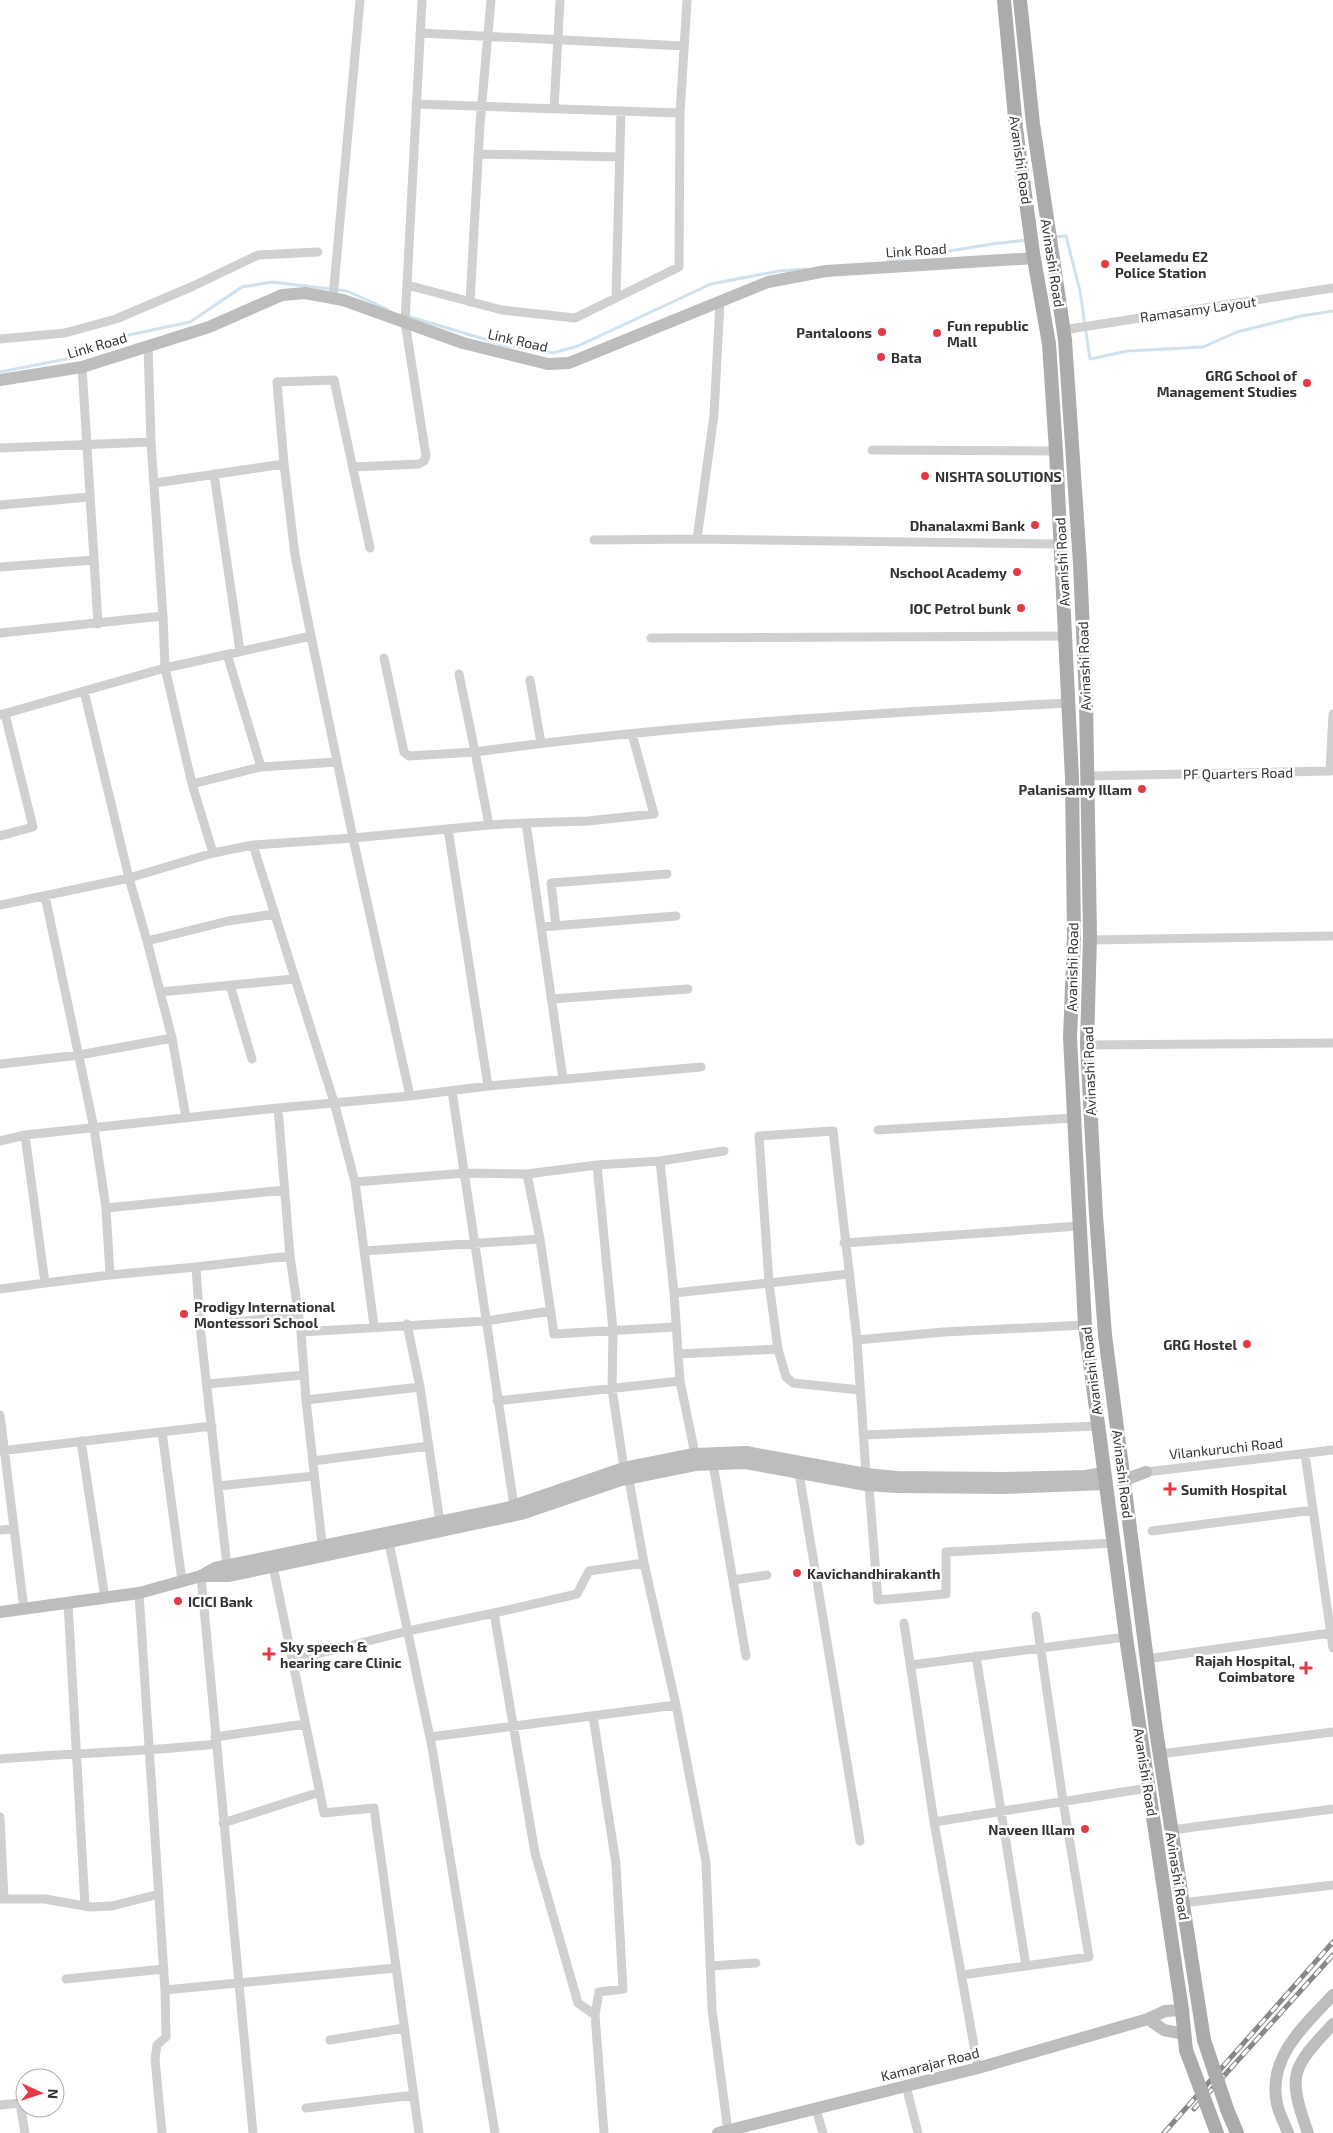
<svg xmlns="http://www.w3.org/2000/svg" width="1333" height="2133" font-family="'Exo 2',sans-serif">
<style>
.lines{fill:none;stroke-linecap:round;stroke-linejoin:round}
.stream{stroke:#cfe2ee;stroke-width:3}
.street{stroke:#d0d0d0;stroke-width:9}
.secondary{stroke:#bdbdbd;stroke-width:12}
.primary{stroke:#ababab;stroke-width:14}
.rail-casing{stroke:#888;stroke-width:5}
.rail{stroke:#fff;stroke-width:3;stroke-dasharray:9;stroke-linecap:butt}
.primary-bridge{stroke:#ababab;stroke-width:14}
.poi-dot{fill:#e63946;stroke:#fff;stroke-width:2}
.labels{text-anchor:middle;dominant-baseline:central;stroke-width:5;stroke-linejoin:round;paint-order:stroke}
.street-label{font-size:14px;fill:#333;stroke:#fff}
.poi-label{font-size:14px;font-weight:bold;fill:#333;stroke:#fff;text-anchor:start}
</style>
<rect width="100%" height="100%" fill="#fff"/>
<g class="lines">
<path class="stream" d="M1054 237 1066 236 1080 291 1090 359 1128 351 1203 347 1237 332 1301 316 1333 311
M888 261 992 244 1028 240
M407 316 504 345 553 353 578 346 711 284 779 271 805 269
M0 372 66 359 124 336 190 322 242 287 272 282 347 291 387 309"/>
<path class="street" d="M420 33 684 46
M554 109 560 0
M680 113 687 0
M479 154 620 157
M407 285 502 310 575 318 679 267 680 113 416 104
M333 298 360 0
M616 298 621 111
M470 302 480 124 491 0
M1063 330 1333 288
M0 339 65 333 116 319 191 287 258 255 318 252
M148 346 151 442 163 616 165 668 192 784 213 853 253 845 353 838 489 825 475 752C672 725 871 713 1069 703
M82 367 98 624
M0 448 151 442
M872 450 1056 451
M284 464 277 382 334 380 370 548
M353 467 419 464 424 461 426 456 405 322 422 0
M214 474 240 651
M155 483 284 464 295 555 311 636
M0 505 89 497
M697 539 714 415 720 302
M594 540 697 539 1061 544
M0 567 94 560
M0 633 163 616
M651 638 1066 636
M227 654 261 767 337 762
M384 658 404 752 409 756 475 752 459 674
M530 680 541 743
M0 715 165 668 311 636 353 838 410 1096 278 1108 290 1256 301 1332 306 1400 323 1552
M1088 776 1330 771 1333 714
M192 784 261 767
M489 825 526 823
M0 836 33 827 5 714
M253 845 334 1102 355 1182 374 1326
M45 896 94 1128 106 1208 110 1275 196 1267
M0 905 129 878 213 853
M556 926 551 883 667 874
M541 927 676 916
M1090 940 1333 936
M147 941 228 921 275 914
M230 985 252 1059
M160 992 294 979
M551 999 688 989
M172 1038 186 1118
M1087 1045 1333 1043
M1 1064 79 1055 172 1038 147 941 129 878 84 691
M563 1079 526 823 588 821 654 814 632 734
M488 1086 701 1067
M452 1091 514 1506
M410 1096 488 1086 448 829
M878 1130 1074 1118
M25 1135 45 1283 110 1275
M0 1141 25 1135 278 1108
M660 1161 724 1151
M597 1165 613 1330 612 1389 624 1468 629 1480 644 1563 676 1705 706 1862 712 2010 728 2131
M527 1174 540 1239 554 1334 675 1327
M355 1182 466 1173 527 1174 597 1165 660 1161 674 1293 680 1381 695 1454
M106 1208 285 1190
M844 1243 1079 1226
M364 1251 540 1239
M848 1274 769 1283 778 1349 786 1377 793 1383 860 1390
M0 1289 45 1283
M674 1293 769 1283 759 1136 833 1131 857 1340 866 1474 869 1486 878 1600 946 1594V1552L1114 1543
M407 1324 420 1387 440 1522
M200 1326 299 1315
M301 1332 486 1321 551 1311
M857 1340 944 1332 1085 1325
M678 1354 778 1349
M207 1384 304 1375
M306 1400 420 1387
M497 1401 680 1381
M0 1415 24 1609
M162 1432 182 1581
M863 1435 1098 1426
M81 1441 105 1598
M0 1451 212 1426
M1305 1454 1333 1648
M313 1461 429 1446
M713 1464 746 1656
M1146 1472 1333 1450
M799 1473 860 1841
M218 1486 314 1476
M0 1530 14 1529
M1152 1531 1313 1510
M389 1543 432 1747 495 2133
M227 1566 200 1326 196 1267 290 1256
M273 1566 324 1813 374 1808 419 2133
M201 1576 253 2133
M733 1580 767 1575
M139 1593 165 1990 396 1968
M68 1603 85 1906
M494 1613 577 1594 589 1571 644 1563
M904 1623 934 1822 978 2068
M976 1656 1026 1966
M1146 1659 1331 1633
M293 1660 408 1631 494 1613 535 1853 578 2003 595 2015 604 2133
M911 1665 1126 1637
M593 1716 616 1864 623 1989 599 1992 595 2015
M215 1737 305 1724
M430 1737 676 1705
M1160 1754 1333 1732
M0 1759C72 1753 144 1752 216 1744
M0 1817 4 1899
M934 1822 1148 1788
M223 1823 320 1792
M1171 1830 1333 1809
M0 1899H45L90 1907 112 1906 159 1894
M1182 1903 1333 1885
M710 1966 756 1963
M962 1975 1089 1957 1063 1801 1036 1616
M66 1979 164 1969
M330 2040 404 2028
M906 2086 918 2133
M0 2105 20 2103 25 2133
M306 2108 414 2095
M816 2109 823 2133
M162 2133 155 2059 157 2045 166 2037 165 1990"/>
<path class="secondary" d="M0 380 82 367 209 327 282 295 305 293 343 300 463 343 548 364 569 363 768 282 826 271 1035 258
M1124 1480 1146 1472
M205 1576H229L521 1514 621 1480 695 1465 745 1463 866 1485 897 1487 1003 1488 1106 1484
M0 1612 139 1593 201 1576 215 1568 507 1508 624 1468 694 1454 746 1452 866 1474 897 1477 1003 1478 1085 1476 1104 1473
M1148 2019 1164 2030 1184 2034
M718 2133 978 2068 1148 2019 1165 2011 1182 2010
M1288 2133C1285 2124 1279 2114 1277 2104 1267 2057 1305 2025 1333 1995
M1308 2133C1287 2074 1291 2069 1333 2024"/>
<path class="primary" d="M1004 0 1016 128 1033 253 1049 344 1056 451 1072 778 1074 937 1070 1038 1085 1325 1126 1637 1182 2010 1186 2050
M1020 0 1033 124 1065 340 1080 564 1086 700 1090 936 1087 1045 1096 1215 1105 1335 1156 1730 1204 2040
M1227 2109 1237 2133"/>
<defs>
<path id="rail" d="M1194 2109 1333 1955
M1164 2133 1333 1942"/>
</defs>
<use href="#rail" class="rail-casing"/>
<use href="#rail" class="rail"/>
<path class="primary-bridge" d="M1204 2040 1227 2109
M1186 2050 1217 2133"/>
</g>
<g class="poi-dot">
<circle cx="1105" cy="264" r="5"/>
<circle cx="882" cy="332" r="5"/>
<circle cx="937" cy="333" r="5"/>
<circle cx="881" cy="357" r="5"/>
<circle cx="1307" cy="383" r="5"/>
<circle cx="925" cy="476" r="5"/>
<circle cx="1035" cy="525" r="5"/>
<circle cx="1017" cy="572" r="5"/>
<circle cx="1021" cy="608" r="5"/>
<circle cx="1142" cy="789" r="5"/>
<circle cx="184" cy="1314" r="5"/>
<circle cx="1247" cy="1344" r="5"/>
<path d="M1167.5 1481.5h5v5h5v5h-5v5h-5v-5h-5v-5h5z"/>
<circle cx="797" cy="1573" r="5"/>
<circle cx="178" cy="1601" r="5"/>
<path d="M266.5 1646.5h5v5h5v5h-5v5h-5v-5h-5v-5h5z"/>
<path d="M1303.5 1660.5h5v5h5v5h-5v5h-5v-5h-5v-5h5z"/>
<circle cx="1085" cy="1829" r="5"/>
</g>
<g class="labels">
<g class="street-label">
<text transform="translate(1021 160) rotate(82)">Avanishi Road</text>
<text transform="translate(916 250) rotate(-4)">Link Road</text>
<text transform="translate(1053 263) rotate(81)">Avinashi Road</text>
<text transform="translate(1198 309) rotate(-8)">Ramasamy Layout</text>
<text transform="translate(518 340) rotate(13)">Link Road</text>
<text transform="translate(97 345) rotate(-16)">Link Road</text>
<text transform="translate(1062 562) rotate(-93)">Avanishi Road</text>
<text transform="translate(1084 666) rotate(-92)">Avinashi Road</text>
<text transform="translate(1238 773) rotate(-1)">PF Quarters Road</text>
<text transform="translate(1072 967) rotate(-89)">Avanishi Road</text>
<text transform="translate(1089 1071) rotate(-92)">Avinashi Road</text>
<text transform="translate(1091 1371) rotate(-97)">Avanishi Road</text>
<text transform="translate(1226 1448) rotate(-6)">Vilankuruchi Road</text>
<text transform="translate(1123 1474) rotate(83)">Avinashi Road</text>
<text transform="translate(1146 1772) rotate(81)">Avanishi Road</text>
<text transform="translate(1178 1876) rotate(81)">Avinashi Road</text>
<text transform="translate(930 2064) rotate(-14)">Kamarajar Road</text>
</g>
<g class="poi-label">
<text x="1115" y="256">Peelamedu E2<tspan x="1115" dy="16">Police Station</tspan></text>
<text x="947" y="325">Fun republic<tspan x="947" dy="16">Mall</tspan></text>
<text x="872" y="332" text-anchor="end">Pantaloons</text>
<text x="891" y="357">Bata</text>
<text x="1297" y="375" text-anchor="end">GRG School of<tspan x="1297" dy="16">Management Studies</tspan></text>
<text x="935" y="476">NISHTA SOLUTIONS</text>
<text x="1025" y="525" text-anchor="end">Dhanalaxmi Bank</text>
<text x="1007" y="572" text-anchor="end">Nschool Academy</text>
<text x="1011" y="608" text-anchor="end">IOC Petrol bunk</text>
<text x="1132" y="789" text-anchor="end">Palanisamy Illam</text>
<text x="194" y="1306">Prodigy International<tspan x="194" dy="16">Montessori School</tspan></text>
<text x="1237" y="1344" text-anchor="end">GRG Hostel</text>
<text x="1181" y="1489">Sumith Hospital</text>
<text x="807" y="1573">Kavichandhirakanth</text>
<text x="188" y="1601">ICICI Bank</text>
<text x="280" y="1646">Sky speech &amp;<tspan x="280" dy="16">hearing care Clinic</tspan></text>
<text x="1295" y="1660" text-anchor="end">Rajah Hospital,<tspan x="1295" dy="16">Coimbatore</tspan></text>
<text x="1075" y="1829" text-anchor="end">Naveen Illam</text>
</g>
</g>
<g transform="translate(40 2093) rotate(93)"><circle r="24" fill="#ffffff" stroke="#adadad"/>
<path d="M0-4L9 19L0 12L-9 19Z" fill="#e63946"/>
<text y="-8" font-size="14" font-weight="bold" text-anchor="middle" fill="#333333">N</text>
</g>
</svg>
